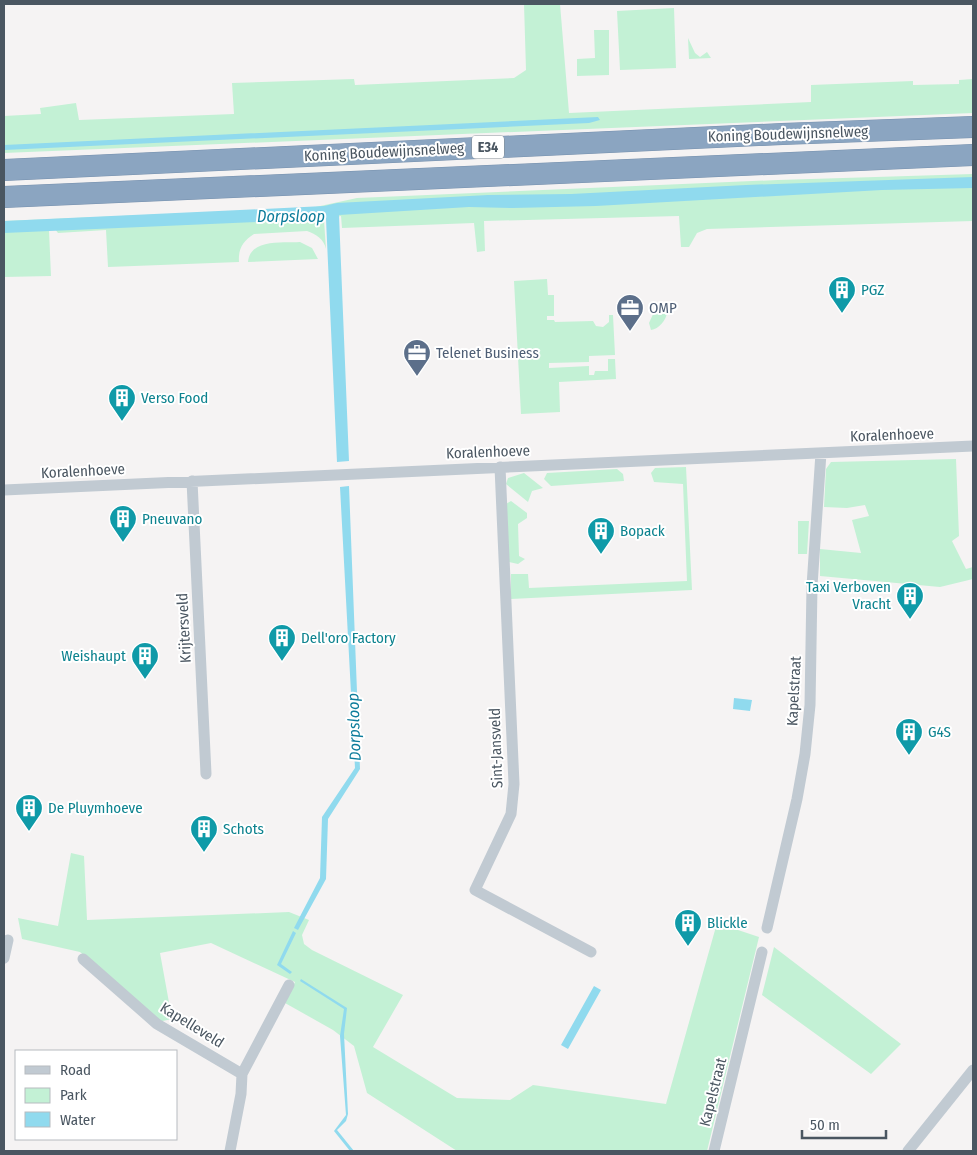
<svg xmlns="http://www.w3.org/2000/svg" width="977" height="1155" font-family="'Fira Sans Condensed',sans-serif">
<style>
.green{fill:#c3f1d5}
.water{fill:#90daee}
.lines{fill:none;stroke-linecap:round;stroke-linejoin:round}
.motorway-casing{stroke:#7690ad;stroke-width:22}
.minor{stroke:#c1cad2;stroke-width:11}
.motorway{stroke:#8ba5c1;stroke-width:21}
.labels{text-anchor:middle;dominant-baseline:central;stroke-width:4;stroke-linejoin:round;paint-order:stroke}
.shield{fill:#fff;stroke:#808990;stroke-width:1}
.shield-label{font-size:14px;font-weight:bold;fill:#4a5661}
.street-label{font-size:15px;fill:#4a5661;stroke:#fff}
.culture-label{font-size:15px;fill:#0d838f;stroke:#fff;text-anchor:start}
.service-label{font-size:15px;fill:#4e5e75;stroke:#fff;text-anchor:start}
.water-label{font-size:16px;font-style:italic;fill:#0c7c9b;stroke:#fff}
</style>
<rect width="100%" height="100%" fill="#f5f3f3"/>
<path class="green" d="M524 4H560L569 113 811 102V85L913 81V85L959 84V80L973 79V113L4 153V116L41 114 40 108 76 103 79 120 234 114 232 83 354 79 355 85 514 78 526 70Z
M674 8 676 68 620 70 617 11Z
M594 30H609V75L577 76V59L595 58Z
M688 38 695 53 700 57 707 52 711 58 689 59Z
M973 174V221L707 229 697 233 689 247H681L679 216 484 221 485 251 477 252 474 223 342 228 341 216 324 220 326 249C324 239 316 234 307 231L254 234C243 241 238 249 239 262L108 267 106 230 58 233 55 229 49 230 51 276 4 277V221L311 208 357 198 778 180Z
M300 242 312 248 318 259 248 262C250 238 284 243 300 242Z
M547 279 548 295H554V316H547V320H554L555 322 593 321 596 326 603 327 609 322V315H613L615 355 589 356V362L549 363V368L589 366V375H594L595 371H608V359H615L616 379 559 382 560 412 521 414 514 281Z
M655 310H664L667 313C666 320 659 329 651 330L649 323Z
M956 459 959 536 952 541 966 569 973 567V579L940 587 820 576V549L861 553 852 520 869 516 865 505 847 508 824 507 826 469 831 462Z
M686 467 692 590 511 599V574H528L529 588 687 581 683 484 654 482 651 473 655 468Z
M617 469 623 474 624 481 551 486 544 479 547 473Z
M524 473 543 488 532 491 528 502 506 484 508 478Z
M511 501 527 513V518L518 524 519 556 525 559 518 564 509 562 506 504Z
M798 521H809L807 554H798Z
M71 853 84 856 87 920 289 912 309 920 302 935 304 944 312 950 403 995 373 1047 457 1098 510 1100 533 1085 666 1104 717 923 759 937 707 1151H457L367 1093 354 1046 333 1030 285 1003 295 982 211 943 160 953 172 1019 158 1022 80 952 22 939 18 918 58 926Z
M774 947 901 1044 871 1074 762 995Z"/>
<path class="water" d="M598 117 600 120 589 123 4 150V145Z
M973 177V188L882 190 596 206 513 208 469 207 339 215 349 461 337 462 326 219 4 233V221L284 208 324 206 337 203 488 195 571 194 746 185Z
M349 486 360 769 328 819 326 879 298 930 294 928 320 878 322 817 355 768 340 487Z
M734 698 752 700 750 711 733 709Z
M293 931 296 933 281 964 292 972 290 974 277 965Z
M301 979 347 1008 344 1034 348 1114 346 1121 337 1130 354 1151H350L334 1131 346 1115 340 1036 344 1009 300 981Z
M594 986 601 990 568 1049 561 1045Z"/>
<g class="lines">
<defs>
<path id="motorway" d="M4 170 782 134 973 127
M4 197 973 155"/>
</defs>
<use href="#motorway" class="motorway-casing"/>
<path class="minor" d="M500 467 514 784 511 814 475 890 591 952
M192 481 206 774
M4 490 973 446
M767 928 797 799 805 754 810 705 812 586 821 453
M4 958 8 940
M83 959 157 1024 242 1074
M230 1151 241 1094 242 1074 289 985
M714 1151 762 952
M908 1151 973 1070"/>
<use href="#motorway" class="motorway"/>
</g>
<defs>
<symbol id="building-pin" viewBox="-11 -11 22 30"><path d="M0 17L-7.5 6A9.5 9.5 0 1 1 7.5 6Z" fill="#0f9aa8" stroke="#fff"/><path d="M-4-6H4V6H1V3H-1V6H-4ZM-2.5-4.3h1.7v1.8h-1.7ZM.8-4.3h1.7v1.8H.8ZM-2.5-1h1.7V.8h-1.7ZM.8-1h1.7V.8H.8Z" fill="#fff"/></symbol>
<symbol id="office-pin" viewBox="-11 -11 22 30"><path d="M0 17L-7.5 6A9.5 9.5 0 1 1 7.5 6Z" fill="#5c6f8a" stroke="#fff"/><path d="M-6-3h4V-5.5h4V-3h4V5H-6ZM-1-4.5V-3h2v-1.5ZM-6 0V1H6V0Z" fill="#fff"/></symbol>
</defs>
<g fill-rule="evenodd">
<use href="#building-pin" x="826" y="274" width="32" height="43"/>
<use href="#office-pin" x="614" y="292" width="32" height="43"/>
<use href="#office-pin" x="401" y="337" width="32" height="43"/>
<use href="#building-pin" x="106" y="382" width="32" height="43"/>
<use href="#building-pin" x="107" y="503" width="32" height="43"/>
<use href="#building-pin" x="585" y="515" width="32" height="43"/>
<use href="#building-pin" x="894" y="580" width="32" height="43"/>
<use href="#building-pin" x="266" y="622" width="32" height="43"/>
<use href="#building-pin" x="129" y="640" width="32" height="43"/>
<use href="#building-pin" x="893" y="716" width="32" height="43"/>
<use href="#building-pin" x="13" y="792" width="32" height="43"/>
<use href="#building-pin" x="188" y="813" width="32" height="43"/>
<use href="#building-pin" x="672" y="907" width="32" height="43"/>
</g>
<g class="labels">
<rect class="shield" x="472" y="135.5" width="32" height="23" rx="4"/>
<g class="shield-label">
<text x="488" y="147">E34</text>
</g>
<g class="street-label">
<text transform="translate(788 134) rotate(-2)">Koning Boudewijnsnelweg</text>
<text transform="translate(384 152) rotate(-3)">Koning Boudewijnsnelweg</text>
<text transform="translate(892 435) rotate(-2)">Koralenhoeve</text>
<text transform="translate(488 452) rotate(-2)">Koralenhoeve</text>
<text transform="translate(83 471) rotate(-3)">Koralenhoeve</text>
<text transform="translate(184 628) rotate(-93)">Krijtersveld</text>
<text transform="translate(794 691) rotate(-87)">Kapelstraat</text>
<text transform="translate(496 748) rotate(-92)">Sint-Jansveld</text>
<text transform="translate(192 1025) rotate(32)">Kapelleveld</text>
<text transform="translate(713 1092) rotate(-76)">Kapelstraat</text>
</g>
<g class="culture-label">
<text x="861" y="290">PGZ</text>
<text x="141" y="398">Verso Food</text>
<text x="142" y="519">Pneuvano</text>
<text x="620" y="531">Bopack</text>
<text x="891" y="587" text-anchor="end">Taxi Verboven<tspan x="891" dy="17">Vracht</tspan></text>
<text x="301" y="638">Dell'oro Factory</text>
<text x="126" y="656" text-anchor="end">Weishaupt</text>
<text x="928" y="732">G4S</text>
<text x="48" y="808">De Pluymhoeve</text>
<text x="223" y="829">Schots</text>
<text x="707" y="923">Blickle</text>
</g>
<g class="service-label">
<text x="649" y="308">OMP</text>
<text x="436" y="353">Telenet Business</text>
</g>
<g class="water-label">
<text x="291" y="216">Dorpsloop</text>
<text transform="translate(354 727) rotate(-92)">Dorpsloop</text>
</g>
</g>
<rect width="977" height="1155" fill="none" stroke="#4a5661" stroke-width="10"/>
<rect x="15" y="1050" width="162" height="90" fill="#ffffff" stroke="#b7bbc0"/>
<rect x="25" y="1066" width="25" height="8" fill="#c1cad2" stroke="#b7bbc0"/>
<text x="60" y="1075" font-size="15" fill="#4a5661">Road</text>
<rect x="25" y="1088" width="25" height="15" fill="#c3f1d5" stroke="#b7bbc0"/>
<text x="60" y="1100" font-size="15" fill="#4a5661">Park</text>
<rect x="25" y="1112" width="25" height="15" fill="#90daee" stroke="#b7bbc0"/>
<text x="60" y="1125" font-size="15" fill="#4a5661">Water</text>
<path d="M802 1130v8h84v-8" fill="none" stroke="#4a5661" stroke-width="2.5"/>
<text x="810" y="1130" font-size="15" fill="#4a5661" stroke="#ffffff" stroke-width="4" paint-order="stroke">50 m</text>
</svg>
